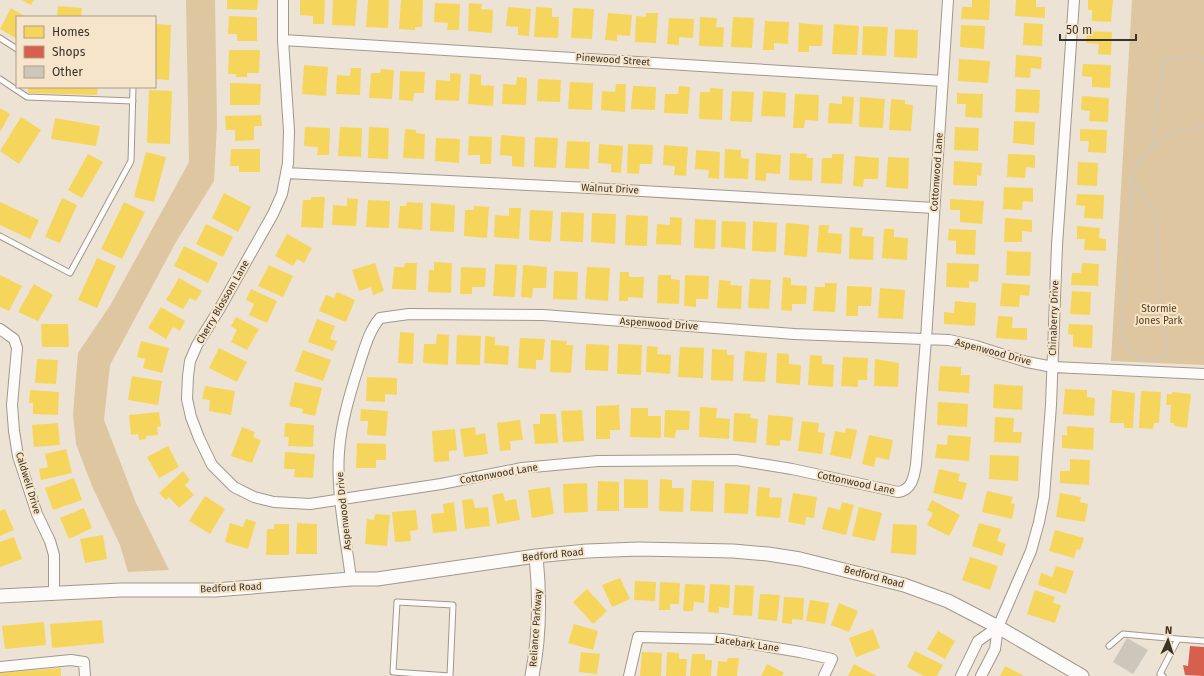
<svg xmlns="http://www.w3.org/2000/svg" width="1204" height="676" font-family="'Fira Sans',sans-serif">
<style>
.green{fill:#dec6a0}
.homes{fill:#f6d55c}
.shops{fill:#d6604d}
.building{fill:#cdc6bb}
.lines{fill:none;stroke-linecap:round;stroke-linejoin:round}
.lane-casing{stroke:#a0988d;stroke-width:7}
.street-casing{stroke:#a0988d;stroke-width:12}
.secondary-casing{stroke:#a0988d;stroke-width:15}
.path{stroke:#cbc8c3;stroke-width:2;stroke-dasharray:3 2;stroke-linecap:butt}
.lane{stroke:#fcfbf9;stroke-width:5}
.street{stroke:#fcfbf9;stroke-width:10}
.secondary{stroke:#fcfbf9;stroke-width:13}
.labels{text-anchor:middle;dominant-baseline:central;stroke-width:4;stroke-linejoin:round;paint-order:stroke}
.street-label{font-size:10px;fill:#3a3329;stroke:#f6e5ca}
.park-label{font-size:10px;fill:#543e17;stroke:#f6e5ca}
</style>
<rect width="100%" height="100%" fill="#ece3d4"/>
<path class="green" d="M186 0H215L217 124 214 181 176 242 110 365 104 420 136 503 169 570 128 572 120 545 92 486 76 444 73 414 78 353 111 304 189 162Z
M1132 0H1204V365L1111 361Z"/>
<path class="homes" d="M22 0H34L31 5Z
M227 0H258L257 10 227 9Z
M300 0H325L324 24H313V16L300 15Z
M333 0H357L355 26 332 25Z
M368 0H389L388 28 366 27Z
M401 0H423L422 27H415V30L399 29Z
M972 0H990L989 20 961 19 962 7H972Z
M1016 0H1036V7H1045V18L1015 16Z
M1088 0H1113L1111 22 1092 21V10H1088Z
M435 3 460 4 459 30H447L448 23 434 22Z
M469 3 482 4 481 9 493 10 492 33 468 31Z
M58 6 82 8 81 17H57Z
M508 7 531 9 529 36 518 35V27L506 26Z
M536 7 552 8V17H559L558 38 534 37Z
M11 8 26 17H17V39L0 29Z
M573 8 594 9 592 39 571 38Z
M608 13 632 15 630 36 617 35V41L605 40Z
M646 13H658L656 43 635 42 636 16 646 17Z
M229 16 257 17V41H237V34H228Z
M700 17 717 18 716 27H724L723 47 699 46Z
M733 17 754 18 752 48 731 47Z
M669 18 694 19 693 38 679 37V45L667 44Z
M765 21 789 22 788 44 774 43V50H763Z
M799 23 823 25 822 46H809V52H798Z
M1024 23 1043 24 1042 46 1023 45Z
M155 24 171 25 169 80 155 79Z
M834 24 859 26 857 55 832 54Z
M961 25 985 26 984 49 960 47Z
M863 26 888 27 886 56 862 55Z
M895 29 918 30 917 58 894 57Z
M1087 31 1112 32 1111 55 1098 54 1099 44 1086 43Z
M229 50H260L259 73H247V77H236V74H228Z
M1016 55 1042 57 1041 69 1031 68 1030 78 1015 77Z
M959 59 990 61 988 83 958 81Z
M1083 64 1111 65 1110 88 1092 87V77L1082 76Z
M304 65 328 67 326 96 302 94Z
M351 68H361L360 95 336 94 337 75 350 76Z
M381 69 394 70 392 99 369 98 371 73H380Z
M400 71 425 72 424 93H414L413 101 399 100Z
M450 73 461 74 459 101 435 100 436 80 450 81Z
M470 74 481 75V85L494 86 493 106 468 104Z
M517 77 527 78 526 105 502 104 503 84 516 85Z
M538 79 561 80 560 102 537 101Z
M570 82 593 83 592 110 568 109Z
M230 83 261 84 260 105H230Z
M616 84H626L625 112 601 110 602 91 615 92Z
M633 86 656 87 655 110 631 109Z
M679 86 690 87 688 114 664 113 665 94H678Z
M28 87H98L97 95 28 93Z
M710 88 723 89 722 120 699 119 700 92H710Z
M1016 89 1040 90 1039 113 1015 112Z
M149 90 172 91 170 144 147 143Z
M732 91 754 92 752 122 730 121Z
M763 91 786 93 785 117 761 116Z
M957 93 983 94 982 118 965 117 966 104H957Z
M795 94 819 95 818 121 805 120 804 128H793Z
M842 96 854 97 852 124 828 123 829 103 842 104Z
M1082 96 1109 98 1108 122 1089 121 1090 111 1081 110Z
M860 97 885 99 883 128 859 127Z
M891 99 905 100V104L913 105 911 131 889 130Z
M0 108 10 114 0 132Z
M261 115 262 126H254V140L235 141V130H226L225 116Z
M21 117 41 130 19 164 0 151Z
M55 118 100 126 96 146 51 139Z
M1014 121 1035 122 1034 145 1013 143Z
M305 127 330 128 329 155H317L318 147 304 146Z
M340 127 362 128 361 157 338 156Z
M369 127 389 128 388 159 368 158Z
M955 127 979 128 978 151 954 150Z
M405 129 416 130V133L425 134 424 159 403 158Z
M1080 129 1107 130 1106 153 1088 152 1089 141H1080Z
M501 135 525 137 524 167 512 166V156L500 155Z
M469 136 492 137 491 164H480V155H468Z
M535 137 558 138 556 168 534 167Z
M436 138 460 139 459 163 435 161Z
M567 141 590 142 589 169 565 168Z
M599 144 623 146 621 173 611 172V164L598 163Z
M628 144 653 145 652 164H640L639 174 627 173Z
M664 145 688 147 686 176 674 175 675 166 663 165Z
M231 149H260V172H239V166H230Z
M725 149 741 150V158L749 159 748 179 724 178Z
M696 150 720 152 719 179 708 178 709 170 695 169Z
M146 152 166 157 154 202 134 197Z
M756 153 781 155 780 174 766 173V181L755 180Z
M790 153 807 154 806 158H813L812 181 789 180Z
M88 154 103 162 82 198 68 190Z
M832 154H844L842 184 821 183 822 158H832Z
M1008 154 1035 155V168L1026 167 1025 178 1007 177Z
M855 156 879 158 878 179H864L863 187 853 186Z
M888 157 909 158 908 189 886 187Z
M954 161 982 163 981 176 977 175V186L953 185Z
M1078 162 1098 163 1097 186 1077 185Z
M1004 187 1033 188V202L1023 201 1022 210 1003 209Z
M224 193 251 207 238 232 212 218Z
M1077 194 1104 195 1103 219 1084 218 1085 206 1076 205Z
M311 197H325L323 228 301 227 303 200H311Z
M62 198 77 205 60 243 45 237Z
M347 198 358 199 356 226 332 225 333 205 347 206Z
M950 199 984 201 982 224 960 222V210H950Z
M368 200 390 201 389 228 366 227Z
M0 202 39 220 30 239 0 225Z
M124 202 145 212 122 259 101 249Z
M407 202 423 203 422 230 398 228 400 206H406Z
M431 203 455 205 454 232 430 231Z
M474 206 489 207 487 238 464 236 465 210H474Z
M509 208H521L519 239 494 237 495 215 509 216Z
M530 210 553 211 551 242 529 240Z
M561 212 584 213 583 242 560 241Z
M592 213 616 214 615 244 591 242Z
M626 215 648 216 647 246 625 245Z
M670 217 682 218 681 245 656 244 657 224 670 225Z
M1005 218 1032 220V232L1022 231V242H1004Z
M695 219 716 220 715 249 694 248Z
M722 221 746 222 745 249 721 247Z
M753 221 777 223 776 252 752 251Z
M786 223 809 225 807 257 784 255Z
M206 224 233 237 223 257 196 244Z
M819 225H829L828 233 842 234 841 254 817 252Z
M1077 226 1100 228 1099 238 1106 239V251L1084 250 1085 239H1077Z
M850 227 863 228 862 236 874 237 873 260 849 259Z
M884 229H894V237L908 238 907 260 882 258Z
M949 229 976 230 975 255 956 254V241L948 240Z
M287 234 312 248 304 263 297 259 293 266 275 256Z
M184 246 218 263 208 283 174 266Z
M1007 251 1031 252 1030 276 1006 275Z
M97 258 116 266 97 308 78 300Z
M434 262 452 263 451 293 428 292 429 270H434Z
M375 263 384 291 373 295 371 287 359 291 352 270Z
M405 263H417L416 290 392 289 394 267H404Z
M947 263 979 264 978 282 969 281V288L946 287Z
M1082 263 1099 264 1098 286 1071 285 1072 273H1081Z
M495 264 517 265 515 297 493 296Z
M269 265 293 276 283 297 258 286Z
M523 265 547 267 546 288H533L532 298 521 297Z
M461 267 486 268 485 287H472V294H460Z
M587 267 610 268 608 301 585 299Z
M554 271 578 272 577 300 553 299Z
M620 272H629V277H644L643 298 628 297V301H619Z
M0 275 22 286 9 311 0 307Z
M658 275H671V279L680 280 679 304 657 303Z
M685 275 709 276 708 299H696V307L684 306Z
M783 277 791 278V285L807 286 806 304H792V311L781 310Z
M179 278 202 291 196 301 190 298 183 309 166 300Z
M750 279 771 280 769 309 748 308Z
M719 280 731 281 730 285 742 286 741 309 717 308Z
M825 283H837L835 312 813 311 815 287H825Z
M1002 283 1030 285 1029 296 1020 295 1019 307 1000 306Z
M34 284 53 295 38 321 18 312Z
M847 286 872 287 871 306H858V316H846Z
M880 288 905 290 903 319 878 318Z
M251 289 277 301 267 323 249 315 254 304 246 300Z
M1072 291 1091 292 1090 315 1070 314Z
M337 292 355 300 346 322 319 311 326 295 334 298Z
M955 301 976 303 975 326 944 324V312L954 313Z
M161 307 185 321 180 331 173 327 166 339 148 328Z
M998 316 1013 317 1012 328H1027V340L996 338Z
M236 317 259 329 247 350 231 342 237 330 231 326Z
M317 319 335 326 330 339 337 341 333 351 308 342Z
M41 324H68L69 347H42Z
M1069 324 1093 325 1092 348 1073 347V335L1068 334Z
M400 332 414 333 413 364 398 363Z
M437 334 449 335 448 365 423 363 424 344H436Z
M457 335 481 336 480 365 456 364Z
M485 336 495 337V345L509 346 508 365 484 363Z
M520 338 545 339 543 360H536V369L518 368Z
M551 340 567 341 566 345H573L571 373 550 372Z
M141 341 169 348 162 373 143 368 145 359 137 357Z
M586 344 609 345 608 371 585 370Z
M618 344 642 345 641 375 617 374Z
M647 346 658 347 657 354 671 355 670 374 646 372Z
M680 347 704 348 703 378 678 377Z
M219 348 247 362 237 382 209 368Z
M712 349 727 350V355H734L733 381 711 380Z
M303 350 331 360 323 381 295 371Z
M745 351 767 353 765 382 743 381Z
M777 353 789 354V364L801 365 800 385 776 383Z
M810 355 822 356V364L834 365 833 387 808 385Z
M843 357 868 358 867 380H858V387L841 386Z
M37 359 58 360 56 384 35 383Z
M875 359 899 363 898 387 874 386Z
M940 366 961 367V375H970L969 393 938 391Z
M132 376 162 381 158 405 128 400Z
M367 377 397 378V395L385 394V402L366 401Z
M295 382 322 388 315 416 302 413 303 409 289 406Z
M994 384 1023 386 1022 410 993 408Z
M205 386 235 391 231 415 209 411 210 400 202 399Z
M1065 389 1087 390V397L1095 398 1094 416 1063 414Z
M30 390 59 392 58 415 33 414V403H29Z
M1112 390 1135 393 1133 428H1124V423H1110Z
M1141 391 1161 392 1159 423H1154L1153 429 1139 428Z
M1172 392 1191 394 1187 428 1174 426V423H1170L1171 405H1166L1167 394H1172Z
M938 402 968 404 967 427 937 425Z
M619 405 620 430H610V439H596V406Z
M700 407 717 408 716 418 730 419 729 439 699 437Z
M631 408H648V416H661V438L630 437Z
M361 409 388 411 386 436 367 435 368 421H360Z
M582 410 584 441 563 442 561 411Z
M665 410 690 411 689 430H676L675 438 664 437Z
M159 412 161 426 157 427 158 435 146 436V439L139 440 138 434 131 435 129 415Z
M734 413 751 414 750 418 758 419 756 443 733 441Z
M540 414H556L558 443 535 444 533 424H540Z
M768 415 793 417 791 441 780 440V446L766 445Z
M995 417 1014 418 1013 432H1022L1021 443 994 442Z
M520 420 523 440 510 441 511 450 500 451 497 423Z
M802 421 819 423 818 432 825 433 822 454 798 451Z
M58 423 60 445 34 447 32 425Z
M285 423 314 425 313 447 288 446 289 437H284Z
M1067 426 1094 428 1093 450 1062 448V435H1067Z
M242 427 255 432 253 437 261 440 252 463 231 456Z
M475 427 476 435 485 433 488 454 464 457 460 429Z
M846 428 857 430 851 459 830 455 835 431 845 433Z
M455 429 457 450 449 451V461L434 462 432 431Z
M869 435 893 440 889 460 876 457 874 467 862 464Z
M948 435 971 437 969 461 935 458 937 444 947 445Z
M357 443 386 444V460H376V468H356Z
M168 446 179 467 159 478 147 457Z
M66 449 72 473 41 480 39 469 48 467 45 454Z
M285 452 315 454 313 478 294 477 295 469H284Z
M990 455 1019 456 1018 481 989 479Z
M1070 459 1090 460 1089 485 1060 483V471H1070Z
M939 469 960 474 958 481 967 483 962 500 933 493Z
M183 471 190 480 185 485 194 495 179 508 169 497 166 500 159 493Z
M74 478 82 500 53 510 45 488Z
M624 479 648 480V508H624Z
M660 479 672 480V488H684L683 512 659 511Z
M692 480 714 481 713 512 690 511Z
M598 481 619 482V511H597Z
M587 483 588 512 564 513 563 484Z
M725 483 750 485 748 514 724 513Z
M550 487 554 514 532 518 528 490Z
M758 487 770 488 769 497 782 498 780 518 756 516Z
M987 491 1013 497 1011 503 1015 504 1012 519 982 512Z
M503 493 505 501 516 499 520 520 497 524 492 495Z
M793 493 817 497 814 518 806 517 805 525 788 522Z
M1060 493 1081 497 1080 502 1088 504 1085 522 1056 517Z
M205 496 225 509 210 534 189 521Z
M473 499 475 508 488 507 490 526 465 529 462 500Z
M932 500 960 515 949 536 927 525 933 513 927 510Z
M454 502 457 531 433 533 431 514 444 513 443 504Z
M842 502 854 505 846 535 822 529 828 507 840 510Z
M859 507 882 513 875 541 852 536Z
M84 508 92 528 69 539 60 518Z
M5 509 14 530 0 536V511Z
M416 510 418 530 410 531 411 541 395 542 392 512Z
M375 514 390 515 387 546 365 544 367 519 374 520Z
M246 519 256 522 248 549 225 542 230 523 243 527Z
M297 523 317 524V554H296Z
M979 523 1001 529 997 541 1006 544 1002 556 972 546Z
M274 524H289V555H266L267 529H274Z
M893 524 917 525 916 555 891 553Z
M1055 530 1084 538 1080 550 1077 549 1074 558 1049 551Z
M103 535 107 559 85 563 80 539Z
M14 537 22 559 0 567V542Z
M970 557 998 566 990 590 962 580Z
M1056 566 1074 571 1066 594 1038 585 1041 573 1052 577Z
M620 578 630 599 612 607 602 585Z
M635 581 656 582 655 601 634 600Z
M660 582 680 583 679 604H670V610H659Z
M685 584 705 585 704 603 694 602 693 611H683Z
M710 584 730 585 729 608 719 607V613L708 612Z
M735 585 754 586 752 616 733 615Z
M587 589 607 611 593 624 573 602Z
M1035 590 1055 597 1053 603 1061 605 1055 623 1027 614Z
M760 594 780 595 777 621 758 619Z
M784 597 804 598 803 620 792 619V624L782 623Z
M810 600 829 603 825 624 806 621Z
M839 603 858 611 849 632 831 625Z
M102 620 104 643 52 648 50 624Z
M44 622 46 645 5 649 2 626Z
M574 624 598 631 593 650 568 643Z
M873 629 880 648 856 657 849 638Z
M938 631 955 641 945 659 927 649Z
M915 651 943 665 937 676H924L907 667Z
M581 652 600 654 597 674 579 672Z
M642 652 662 653 661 676H640Z
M667 652 679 653V659H687L686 676H666Z
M692 654H705V660H712L711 676H690Z
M728 658H739L737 676H717L718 661 727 662Z
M767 664 784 673 782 676H761Z
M854 664 877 676H848Z
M1005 666 1024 676H1000Z
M61 668V676H0V673Z"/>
<path class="shops" d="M1190 646 1204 647V676L1185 675 1183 665 1188 666Z"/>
<path class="building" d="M1127 638 1148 650 1133 674 1113 662Z"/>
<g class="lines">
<defs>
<path id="lane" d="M0 38 17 49
M0 79 27 97 133 101
M0 236 70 273 131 161 133 87
M1109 646 1123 634 1178 639
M450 676 393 672 397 602 453 605 450 676
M1163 676 1160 674 1178 639 1204 641"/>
<path id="street" d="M283 0V40L289 131 288 163 282 194 273 214 220 308 197 345 190 361 188 376 187 399 191 417 199 438 212 465 234 487 254 497 274 502 310 504 441 484 522 468 598 461 736 460 792 469 898 492C912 490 914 477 916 465L926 339 948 0
M283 40 943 81
M286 173 590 188 934 208
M0 329 14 339 17 348 12 405 14 431 18 456 37 514 50 541 54 555V593
M351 579C346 538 336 494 339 452 341 422 351 390 360 362 365 347 369 331 380 318L409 314 543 315 794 334 949 340 976 346 1027 362 1053 367 1204 374
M0 667 71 660 84 662 85 676
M629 676 638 637 722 639 800 652 832 659 824 676
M961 676 978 641 998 627
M981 676 995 649 998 627 1031 551 1039 522 1044 497 1051 405 1057 245 1074 0"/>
<path id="secondary" d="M0 596 121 590H215L351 579H377L536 556 587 551 639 549 733 551 768 554 800 559 904 585 948 601 998 627 1082 676
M532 676C540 636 540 596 536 556"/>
</defs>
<use href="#lane" class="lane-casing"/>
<use href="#street" class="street-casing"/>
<use href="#secondary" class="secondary-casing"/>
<path class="path" d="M1152 146 1173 132 1204 127
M1133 179 1156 216 1162 316 1167 347 1163 356 1149 361
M1143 361 1131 351 1121 334 1133 179 1137 162 1152 146 1164 60 1190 55 1204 61"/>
<use href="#lane" class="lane"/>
<use href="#street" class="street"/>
<use href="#secondary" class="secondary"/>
</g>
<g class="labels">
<g class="street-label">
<text transform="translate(613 60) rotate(4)">Pinewood Street</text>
<text transform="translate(937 172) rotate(-86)">Cottonwood Lane</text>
<text transform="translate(610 189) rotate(3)">Walnut Drive</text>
<text transform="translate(223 302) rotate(-60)">Cherry Blossom Lane</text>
<text transform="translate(1054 318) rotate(-88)">Chinaberry Drive</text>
<text transform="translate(659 324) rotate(4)">Aspenwood Drive</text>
<text transform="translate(993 352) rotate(15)">Aspenwood Drive</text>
<text transform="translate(499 474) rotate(-10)">Cottonwood Lane</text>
<text transform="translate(28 483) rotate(73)">Caldwell Drive</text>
<text transform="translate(856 483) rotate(12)">Cottonwood Lane</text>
<text transform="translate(344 511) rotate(-96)">Aspenwood Drive</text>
<text transform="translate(553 555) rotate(-6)">Bedford Road</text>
<text transform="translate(874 577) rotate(15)">Bedford Road</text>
<text transform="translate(231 588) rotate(-3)">Bedford Road</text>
<text transform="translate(536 628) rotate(-86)">Reliance Parkway</text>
<text transform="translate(747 644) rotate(8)">Lacebark Lane</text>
</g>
<g class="park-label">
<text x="1159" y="309">Stormie<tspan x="1159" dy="12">Jones Park</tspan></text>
</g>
</g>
<rect x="16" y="16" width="140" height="72" fill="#f6e5ca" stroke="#ab9e8a"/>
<rect x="24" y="26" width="20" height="12" fill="#f6d55c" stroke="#ab9e8a"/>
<text x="52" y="36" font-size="12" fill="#3a3329">Homes</text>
<rect x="24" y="46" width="20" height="12" fill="#d6604d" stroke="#ab9e8a"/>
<text x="52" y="56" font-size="12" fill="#3a3329">Shops</text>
<rect x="24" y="66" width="20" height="12" fill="#cdc6bb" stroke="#ab9e8a"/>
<text x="52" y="76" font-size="12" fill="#3a3329">Other</text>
<g transform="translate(1168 640) rotate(3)" stroke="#f6e5ca" stroke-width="3" paint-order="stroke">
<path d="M0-3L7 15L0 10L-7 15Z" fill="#3a3329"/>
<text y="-6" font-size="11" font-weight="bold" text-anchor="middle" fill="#3a3329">N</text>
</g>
<path d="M1060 34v6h76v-6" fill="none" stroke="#3a3329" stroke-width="2"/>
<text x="1066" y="34" font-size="12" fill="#3a3329" stroke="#f6e5ca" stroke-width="3" paint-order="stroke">50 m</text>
</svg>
